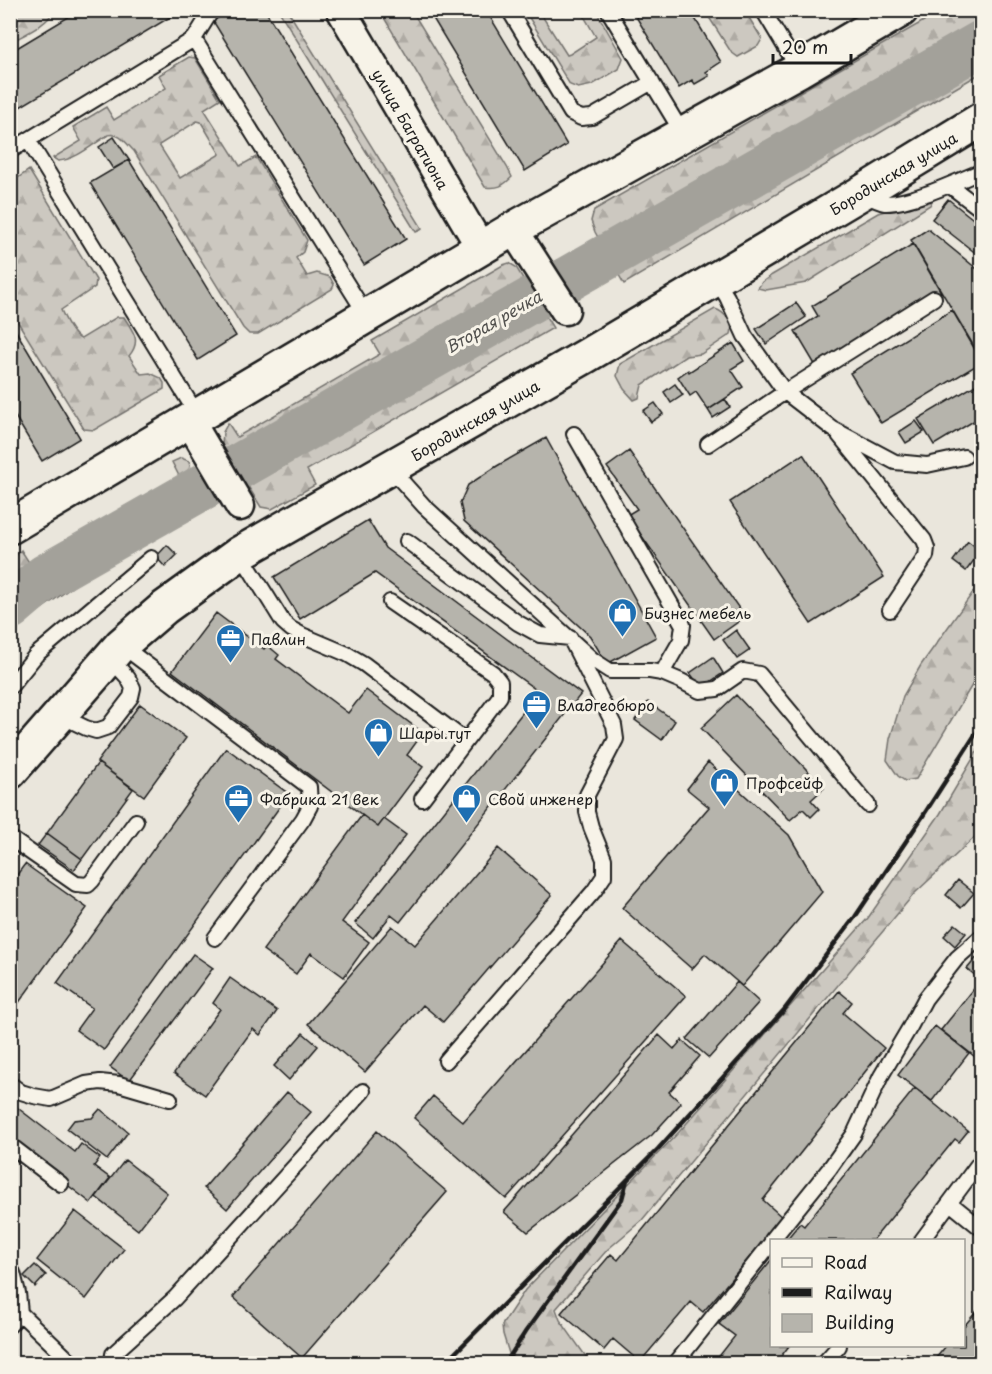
<svg xmlns="http://www.w3.org/2000/svg" width="992" height="1374" font-family="'Playpen Sans',sans-serif">
<style>
.forest{fill:url(#forest-firs);stroke:#74726e;stroke-width:1.5;fill-rule:evenodd}
.lines{fill:none;stroke-linecap:round;stroke-linejoin:round}
.river{stroke:#a3a19a;stroke-width:46}
.building{fill:#b6b4ac;stroke:#1c1c1c;stroke-width:1.5}
.lane-casing{stroke:#1c1c1c;stroke-width:18}
.street-casing{stroke:#1c1c1c;stroke-width:33}
.secondary-casing{stroke:#1c1c1c;stroke-width:38}
.lane{stroke:#f7f3e8;stroke-width:14}
.street{stroke:#f7f3e8;stroke-width:28}
.secondary{stroke:#f7f3e8;stroke-width:33}
.rail{stroke:#1c1c1c;stroke-width:4.5}
.labels{text-anchor:middle;dominant-baseline:central;stroke-width:6;stroke-linejoin:round;paint-order:stroke}
.street-label{font-size:15px;fill:#1c1c1c;stroke:#f7f3e8}
.poi-label{font-size:15px;fill:#1c1c1c;stroke:#f7f3e8;text-anchor:start}
.water-label{font-size:16px;font-style:italic;fill:#52514e;stroke:#f7f3e8}
</style>
<defs>
<pattern id="forest-firs" width="22" height="20" patternUnits="userSpaceOnUse" patternTransform="scale(1.5)"><rect width="22" height="20" fill="#ccc8c0"/><path d="M5 1l3.5 6h-7zM16 11l3.5 6h-7z" fill="#afaba4"/></pattern>
</defs>
<rect width="100%" height="100%" fill="#eae6dc"/>
<filter id="ink" filterUnits="userSpaceOnUse"><feTurbulence type="fractalNoise" baseFrequency=".0167" numOctaves="2"/><feDisplacementMap in="SourceGraphic" scale="12" xChannelSelector="R" yChannelSelector="G"/><feConvolveMatrix kernelMatrix="1 2 1 2 8 2 1 2 1" color-interpolation-filters="sRGB"/></filter>
<g filter="url(#ink)">
<path class="forest" d="M11 10H53V11C49 24 23 35 11 42Z
M943 10 981 11V73L624 284 595 232 591 221 594 210Z
M279 11H288L422 228 421 230 416 232Z
M380 11H412L507 167 512 177C503 186 498 189 485 187Z
M525 11H539L567 55 570 54 596 37 581 11H596L623 58 619 69 592 85 578 88 570 85Z
M705 11H745L762 39 758 46 738 57 731 52Z
M189 57 195 58 220 99 204 109 240 166 256 157 307 240 303 252 296 258 307 276 317 273 330 277 334 285 332 289 258 334H249L243 328 134 151C126 143 119 132 108 135 93 144 76 160 58 161L53 158 81 141 73 127 106 107 114 120 166 88 159 75ZM197 121 201 122 220 154 180 178 159 145Z
M29 170 96 280 95 287 61 310C65 319 72 335 81 339L117 317H124C133 332 142 340 129 356L141 374 150 373 161 378 164 383V389L94 430 84 429 11 311V183Z
M931 197 932 201 930 205 806 283 766 290 758 288 762 282 772 275 878 213Z
M509 263 516 267 553 328 307 470 315 485 272 509 261 507 222 445 223 432 228 423 237 437 380 354 372 341 503 265Z
M715 309C725 312 734 324 731 334L701 354 686 356 642 385 639 398 634 400 624 389 617 376 620 364Z
M181 458 189 461 198 496 11 631V561L21 550 30 564 179 476 172 462Z
M981 581V670L916 779 905 781 898 776 887 760 890 739 903 696 921 665Z
M981 745V825L975 837 914 894 642 1220 607 1250 556 1309 560 1320 587 1358 588 1363H512L503 1334 502 1325 525 1290 679 1132 868 918 940 814Z"/>
<g class="lines">
<path class="river" d="M10 607 45 577 982 43"/>
</g>
<path class="building" d="M80 10H182L10 113V52Z
M230 10H265L406 239 364 265 213 21Z
M428 10H486L567 145 525 171Z
M632 10H690L721 62 706 72 709 76 695 84 692 80 679 88Z
M114 137 129 160 113 169 99 147Z
M129 160 236 336 198 360 90 183Z
M948 199 982 226V258L932 219Z
M928 229 982 273V360L911 240Z
M913 244 941 292 817 368 795 331 818 316 812 306Z
M796 303 806 317 766 344 756 329Z
M952 310 982 362 881 423 850 373Z
M10 321 80 438 42 461 10 408Z
M733 343 744 361 731 369 743 387 708 410 696 392 690 396 678 377 688 370 689 372Z
M982 381V416L934 445 918 419Z
M675 384 683 395 671 403 664 392Z
M725 399 730 407 713 418 708 410Z
M655 403 663 414 651 422 643 411Z
M916 421 924 432 906 443 899 432Z
M546 438 656 637 607 664 590 636 464 521 460 503 468 485 497 466Z
M629 451 745 617 714 639 627 515 637 509 607 467Z
M803 454 884 577 811 624 730 502Z
M368 520 385 548 581 694 400 922 391 915 373 938 355 923 539 692 375 573 300 619 274 577Z
M968 541 981 551 966 571 953 561Z
M167 545 177 555 165 567 156 557Z
M216 613 264 649 267 645 279 655 276 659 348 713 366 690 423 733 407 755 423 767 378 827 172 671Z
M736 630 750 650 737 659 723 640Z
M713 657 723 673 701 688 690 673Z
M736 695 824 788 811 800 819 809 811 817 803 809 790 820 701 728Z
M648 702 675 721 662 740 635 720Z
M140 704 186 738 144 796 97 762Z
M226 748 289 794 104 1050 76 1030 92 1008 57 983Z
M708 762 789 835 822 892 742 986 705 954 692 969 622 908 709 807 687 789Z
M98 763 133 789 82 859 47 833Z
M362 815 378 827 384 819 406 835 342 922 369 942 344 977 311 953 296 974 263 950Z
M47 833 82 859 74 870 38 845Z
M498 848 552 895 443 1022 423 1005 365 1072 308 1024 392 926 415 945Z
M25 864 87 908 10 1015V884Z
M958 880 974 893 961 908 946 895Z
M955 924 966 933 955 946 944 936Z
M622 941 686 996 506 1199 414 1118 433 1096 463 1122Z
M982 951V1057L979 1060 941 1030 981 980 967 969Z
M193 954 213 968 129 1081 110 1067Z
M230 978 277 1011 260 1035 253 1029 205 1095 174 1073 220 1009 213 1003Z
M737 982 759 1002 709 1058 687 1039Z
M839 991 852 1002 843 1013 884 1048 763 1200 783 1218 703 1312 691 1302 640 1362 613 1339 604 1350 561 1313 611 1254 618 1260Z
M935 1026 969 1053 932 1101 898 1075Z
M303 1033 318 1046 289 1080 274 1066Z
M659 1035 674 1049 682 1040 700 1056 669 1092 681 1103 652 1135 528 1232 504 1212Z
M915 1088 968 1131 959 1142 955 1139 873 1240H786L800 1223 804 1226Z
M287 1092 311 1112 227 1209 204 1188Z
M10 1102 75 1152 81 1144 100 1158 94 1166 110 1178 91 1203 10 1141Z
M100 1109 128 1132 107 1160 67 1129 74 1120 92 1118Z
M377 1131 447 1192 302 1358 233 1297Z
M125 1160 167 1193 138 1230 96 1197Z
M75 1211 124 1249 86 1299 37 1260Z
M772 1259V1346H789L775 1364H713L735 1336 719 1324Z
M35 1265 46 1275 35 1287 24 1276Z
M982 1305V1364H931L946 1346H964V1326Z
M907 1353 920 1364H898Z"/>
<g class="lines">
<defs>
<path id="lane" d="M509 10 571 113 581 118 592 117 652 82
M608 10 683 134
M763 10 799 70
M194 39 367 316
M28 140 198 416
M10 151 194 39 212 10
M949 185 982 210
M863 194C869 197 878 202 885 203 910 204 958 181 982 171
M716 280 727 297 745 336 785 392 833 429 895 462 927 465 964 457
M574 434 683 625 681 640 662 673
M839 435 924 540 927 548 926 556 890 610
M708 444 785 392 934 298
M390 468 424 506 593 660 610 671H650L662 673 681 681 700 691 717 689 743 671 759 674 868 805
M407 541 518 623 540 635 570 638 614 725 616 739 587 795V812L591 827 604 859V876L594 891 446 1061
M240 553 283 622 291 629 302 635 347 654 364 664 466 741
M390 602 493 673 500 682V696L422 799
M121 645 309 787 310 806 303 819 215 938
M10 687 36 655 151 558
M59 715 86 728 96 731 108 727 131 697 133 688 128 678 109 657
M10 838 76 884 88 885 92 881 136 821
M10 1084 21 1092 34 1096 51 1099 86 1084 100 1082 119 1084 170 1099
M10 1145 61 1184
M950 1203 982 1229
M772 1240 830 1168 854 1134 881 1076 910 1027 925 999 957 958 982 936
M922 1240 982 1159
M10 1271 13 1273 18 1293 20 1313 10 1325
M20 1313 73 1364
M109 1364 112 1362 113 1354 175 1298 363 1091
M675 1364 772 1242
M823 1364 839 1346"/>
<path id="street" d="M341 10 481 248
M513 229 565 310
M189 420 240 506"/>
<path id="secondary" d="M10 527 513 229 799 70 901 10
M10 772 121 645 164 608 240 553 586 356 861 193 982 119"/>
</defs>
<use href="#lane" class="lane-casing"/>
<use href="#street" class="street-casing"/>
<use href="#secondary" class="secondary-casing"/>
<use href="#lane" class="lane"/>
<use href="#street" class="street"/>
<use href="#secondary" class="secondary"/>
<path class="rail" d="M444 1364 658 1149 784 1010 855 917 921 819 982 724
M505 1364 526 1331 622 1199 627 1180"/>
</g>
</g>
<defs>
<symbol id="shop-pin" viewBox="-11 -11 22 30"><path d="M0 17L-7.5 6A9.5 9.5 0 1 1 7.5 6Z" fill="#1f6fb2" stroke="#f7f3e8"/><path d="M-5-2.5h2.3a2.7 3.5 0 0 1 5.4 0H5L5.5 6h-11ZM-1.5-2.5h3a1.5 2.3 0 0 0-3 0Z" fill="#fff"/></symbol>
<symbol id="office-pin" viewBox="-11 -11 22 30"><path d="M0 17L-7.5 6A9.5 9.5 0 1 1 7.5 6Z" fill="#1f6fb2" stroke="#f7f3e8"/><path d="M-6-3h4V-5.5h4V-3h4V5H-6ZM-1-4.5V-3h2v-1.5ZM-6 0V1H6V0Z" fill="#fff"/></symbol>
</defs>
<g fill-rule="evenodd">
<use href="#shop-pin" x="606" y="596" width="33" height="45"/>
<use href="#office-pin" x="214" y="622" width="33" height="45"/>
<use href="#office-pin" x="520" y="688" width="33" height="45"/>
<use href="#shop-pin" x="362" y="716" width="33" height="45"/>
<use href="#shop-pin" x="708" y="766" width="33" height="45"/>
<use href="#office-pin" x="222" y="782" width="33" height="45"/>
<use href="#shop-pin" x="450" y="782" width="33" height="45"/>
</g>
<g class="labels">
<g class="street-label">
<text transform="translate(411 129) rotate(60)">улица Багратиона</text>
<text transform="translate(893 173) rotate(-31)">Бородинская улица</text>
<text transform="translate(475 420) rotate(-30)">Бородинская улица</text>
</g>
<g class="poi-label">
<text x="644" y="612">Бизнес мебель</text>
<text x="251" y="638">Павлин</text>
<text x="557" y="704">Владгеобюро</text>
<text x="399" y="732">Шары.тут</text>
<text x="746" y="782">Профсейф</text>
<text x="260" y="798">Фабрика 21 век</text>
<text x="488" y="798">Свой инженер</text>
</g>
<g class="water-label">
<text transform="translate(493 321) rotate(-30)">Вторая речка</text>
</g>
</g>
<rect width="992" height="1374" fill="none" stroke="#f7f3e8" stroke-width="36"/>
<rect x="18" y="18" width="956" height="1338" fill="none" stroke="#1c1c1c" stroke-width="2" filter="url(#ink)"/>
<rect x="770" y="1239" width="195" height="108" fill="#f7f3e8" stroke="#9f9d96" stroke-width="1.5"/>
<rect x="782" y="1258" width="30" height="9" fill="#f7f3e8" stroke="#9f9d96" stroke-width="1.5"/>
<text x="824" y="1269" font-size="18" fill="#1c1c1c">Road</text>
<rect x="782" y="1288" width="30" height="9" fill="#1c1c1c" stroke="#9f9d96" stroke-width="1.5"/>
<text x="824" y="1299" font-size="18" fill="#1c1c1c">Railway</text>
<rect x="782" y="1314" width="30" height="18" fill="#b6b4ac" stroke="#9f9d96" stroke-width="1.5"/>
<text x="824" y="1329" font-size="18" fill="#1c1c1c">Building</text>
<path d="M773 54v9h78v-9" fill="none" stroke="#1c1c1c" stroke-width="3"/>
<text x="782" y="54" font-size="18" fill="#1c1c1c" stroke="#f7f3e8" stroke-width="4.5" paint-order="stroke">20 m</text>
</svg>
